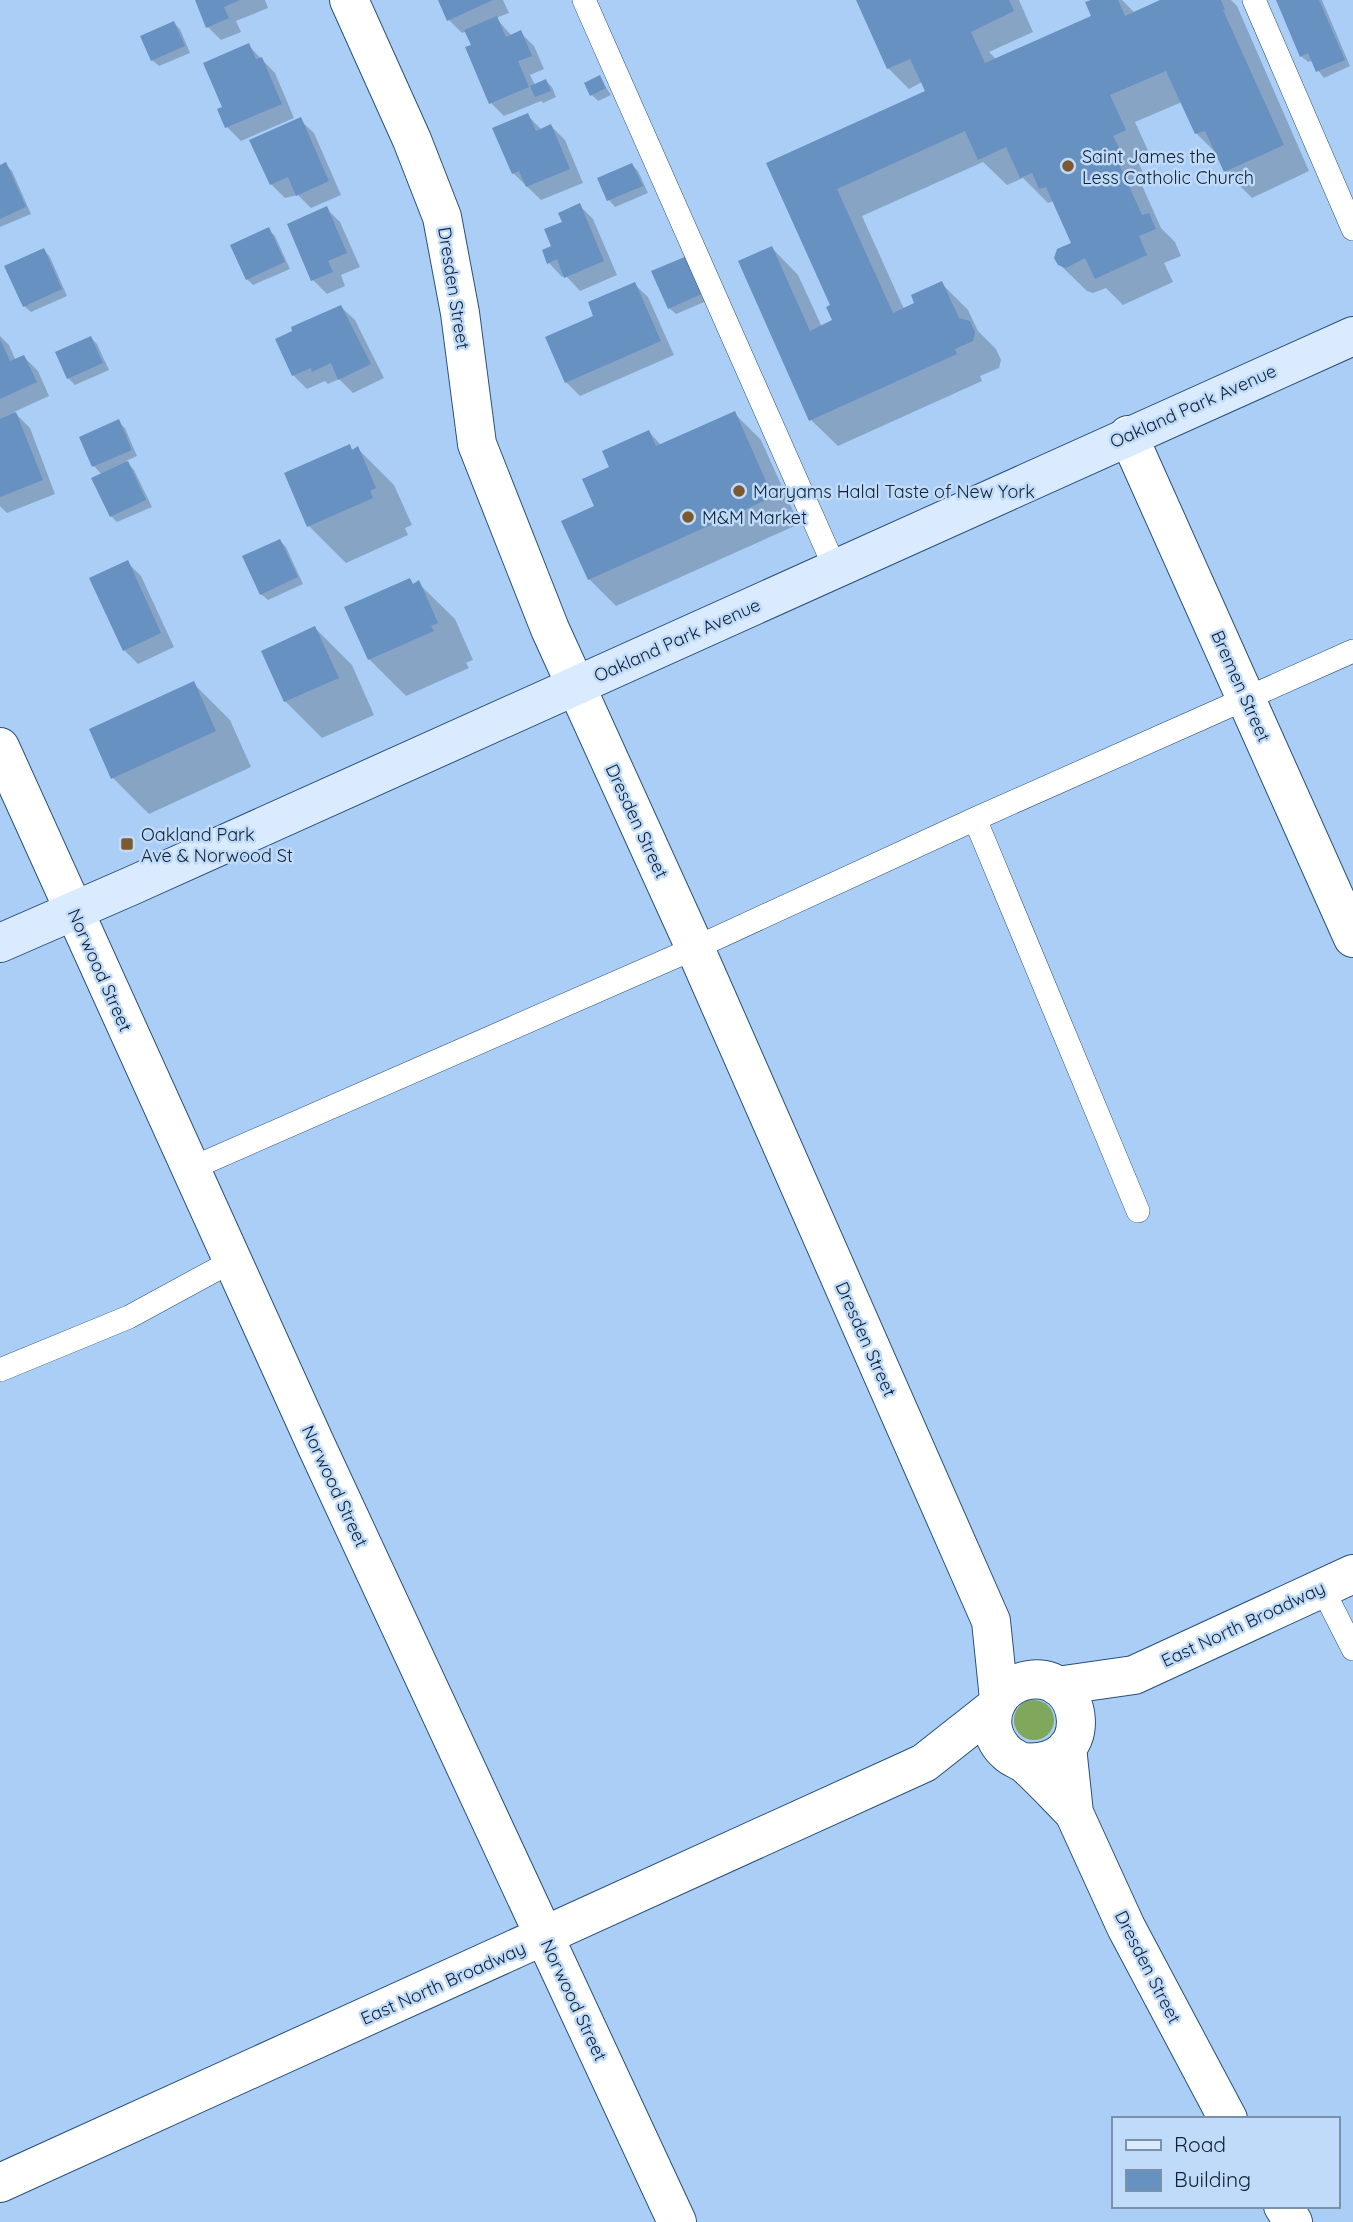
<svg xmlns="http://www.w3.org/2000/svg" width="1353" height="2222" font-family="Quicksand,sans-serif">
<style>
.green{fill:#7fa85d}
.shadow{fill:#0003}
.building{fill:#6791c1}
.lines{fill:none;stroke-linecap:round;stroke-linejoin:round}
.lane-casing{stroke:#28507b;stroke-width:24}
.street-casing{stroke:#28507b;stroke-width:40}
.secondary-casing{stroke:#28507b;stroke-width:40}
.lane{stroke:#fff;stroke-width:23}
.street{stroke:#fff;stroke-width:38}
.secondary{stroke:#daebff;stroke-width:38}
.poi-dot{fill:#7b5a30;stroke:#c0dbf9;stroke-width:2.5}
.labels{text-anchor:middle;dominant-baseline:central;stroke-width:5;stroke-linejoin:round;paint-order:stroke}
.poi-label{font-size:18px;fill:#102234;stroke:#c0dbf9;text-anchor:start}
.street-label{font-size:18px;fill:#102234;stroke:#c0dbf9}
</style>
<rect width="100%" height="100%" fill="#abcef7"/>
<path class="green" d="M1014 1720a20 20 0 1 1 40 0a20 20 0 1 1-40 0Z"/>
<path class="shadow" d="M196 0H265L268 8 236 21 241 32 221 40 208 27Z
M440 0H503L509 13 496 18 512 36 520 32 534 46 544 69 530 75 535 85 546 81 552 87 556 97 543 103 541 101 504 116 491 103 467 31 462 33 449 20Z
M858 0H1019L1033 32 989 52 997 60 1093 16 1095 0H1122L1135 13 1164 0H1231L1237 6 1309 171 1252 198 1225 171 1218 155 1196 133 1182 102 1135 122 1151 157 1138 162 1147 181 1141 183 1161 228 1175 242 1181 256 1164 263 1173 282 1123 305 1106 288 1093 293 1087 291 1059 264 1073 244 1054 201 1048 203 1023 178 1007 185 983 162 862 216 904 309 917 304 941 283 968 310 978 331 996 349 1001 360 999 368 980 376 982 381 838 446 811 420 772 248 798 275 822 327 834 321 832 306 768 164 927 92 922 82 909 89 888 68Z
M1278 0H1322L1350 66 1324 78 1311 61 1308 62 1301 56Z
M174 23 180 29 190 53 159 66 152 60Z
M248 45 275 73 294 118 241 141 227 127 220 110 225 108Z
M599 77 611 95 598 101 592 95Z
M527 115 542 130 551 126 565 140 583 183 541 200 513 173Z
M300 120 314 133 341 195 311 208 298 195 285 198 271 184 252 141Z
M6 165 12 171 31 214 0 227V167Z
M632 165 638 171 648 193 615 207 609 200 600 179Z
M579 205 593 219 617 275 580 291 565 275 562 277 549 263 565 223Z
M326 208 340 222 360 267 341 275 345 286 327 294 313 280Z
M269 230 275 236 290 269 253 285 247 279Z
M44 250 50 257 67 296 31 312 24 306Z
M687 258 709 300 676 314 669 308Z
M634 284 648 297 674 355 580 396 566 382Z
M341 307 355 320 384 378 353 393 339 379 328 384 325 381 307 389 293 375 294 332Z
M0 336 9 345 16 361 24 357 38 371 49 396 14 412 30 428 55 494 7 513 0 506Z
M91 338 97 344 109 370 75 385 68 378Z
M734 413 761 440 799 524 616 606 589 579 596 506 649 432 662 446Z
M118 422 125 428 137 456 126 461 134 470 152 507 117 522 111 516 102 475 94 466 81 438Z
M349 446 354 451 358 449 394 485 412 525 405 528 408 535 346 563 309 526Z
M280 541 286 547 303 584 268 600 261 594Z
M127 562 141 576 174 647 138 664 124 650Z
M410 580 414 585 418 583 455 619 473 660 466 663 469 668 406 696 369 659 346 608Z
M315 628 352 665 374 715 322 738 285 701Z
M193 683 230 720 251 767 149 814 113 778Z"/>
<path class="building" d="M195 0H240L224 7 229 18 206 28Z
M438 0H493L447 21Z
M856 0H1009L1014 11 971 32 985 63 1091 16 1085 2 1091 0H1118L1125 16 1160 0H1221L1225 10H1223L1284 145 1224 172 1205 131 1195 134 1166 71 1110 95 1126 130 1113 136 1122 154 1116 157 1142 215 1149 213 1156 229 1139 236 1147 255 1095 279 1085 258 1066 268 1058 265 1054 258 1057 249 1071 243 1046 187 1039 189 1032 173 1020 178 1006 147 978 160 965 131 837 189 893 313 914 303 911 295 942 281 959 318 970 321 975 332 973 341 955 349 957 354 809 421 738 261 772 246 810 331 832 320 826 307 830 305 766 163 925 91 910 59 887 69Z
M1276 0H1319L1345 60 1316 72 1308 53 1300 57Z
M497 16 506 37 521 30 532 56 518 61 529 87 489 104 465 47 471 45 464 30Z
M174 21 185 46 151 61 140 36Z
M249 43 256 59 262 57 282 104 225 128 217 109 222 107 203 63Z
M600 75 606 88 590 96 584 83Z
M546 79 551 91 535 97 530 86Z
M528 113 536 131 551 124 570 169 526 187 519 171 512 174 492 128Z
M301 117 329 181 296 196 288 177 270 185 249 140Z
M6 162 26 207 0 219V165Z
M632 163 643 186 607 201 597 178Z
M580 203 604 261 564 278 557 259 547 264 542 250 551 246 544 229 562 222 558 213Z
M327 206 347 253 328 261 333 272 311 281 287 224Z
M269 227 285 262 246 280 230 245Z
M44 248 62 289 23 307 4 266Z
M687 256 704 293 668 309 651 271Z
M635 282 661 341 565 383 545 337 593 316 588 302Z
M341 305 371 364 338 380 331 363 312 372 311 368 292 376 275 339 292 331 291 327Z
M91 336 103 363 67 379 55 352Z
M0 339 10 361 24 355 37 382 0 399Z
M735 411 773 497 588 580 561 521 594 506 582 479 609 467 602 451 649 430 656 446Z
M16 412 43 480 0 497V419Z
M119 419 132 450 92 467 79 437Z
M350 444 352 450 358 446 376 488 370 491 373 498 307 527 284 473Z
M128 461 146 500 110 517 91 478Z
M280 539 298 577 260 595 242 556Z
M128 560 161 633 123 651 89 578Z
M410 578 413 584 419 580 438 623 431 626 434 631 368 660 344 607Z
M315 626 339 678 284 702 261 651Z
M194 681 216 731 111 779 89 729Z"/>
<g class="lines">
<defs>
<path id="lane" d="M584 0 835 568
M1254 0 1353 229
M975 819 1138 1211
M190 1169 695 948 975 819 1353 651
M0 1370 129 1317 232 1261
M1322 1588 1353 1649"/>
<path id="street" d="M349 0 412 140 442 217 460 313 477 444 550 629 695 948 991 1621 999 1699
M1128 435 1353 938
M0 747 316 1445 677 2222
M1057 1686 1134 1675 1353 1574
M1067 1747 1074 1813 1126 1927 1228 2119
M1023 1762C1099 1769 1086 1671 1029 1680 1016 1682 1005 1689 998 1700 988 1717 991 1739 1007 1753 1012 1758 1019 1760 1025 1764 1042 1779 1058 1797 1074 1813
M0 2183 924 1763 995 1707
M1283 2206 1293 2222"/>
<path id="secondary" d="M0 943 131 886 1353 336"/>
</defs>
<use href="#lane" class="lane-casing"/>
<use href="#street" class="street-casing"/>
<use href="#secondary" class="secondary-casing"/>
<use href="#lane" class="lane"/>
<use href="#street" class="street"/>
<use href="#secondary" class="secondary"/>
</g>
<g class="poi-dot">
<circle cx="1068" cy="166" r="7"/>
<circle cx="739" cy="491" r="7"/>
<circle cx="688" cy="517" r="7"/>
<rect x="120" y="837" width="14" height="14" rx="3.5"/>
</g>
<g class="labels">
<g class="poi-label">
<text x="1082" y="156">Saint James the<tspan x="1082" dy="21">Less Catholic Church</tspan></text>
<text x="753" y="491">Maryams Halal Taste of New York</text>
<text x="702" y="517">M&amp;M Market</text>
<text x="141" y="834">Oakland Park<tspan x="141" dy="21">Ave &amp; Norwood St</tspan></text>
</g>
<g class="street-label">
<text transform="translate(454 288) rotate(81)">Dresden Street</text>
<text transform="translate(1193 406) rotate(-24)">Oakland Park Avenue</text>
<text transform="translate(677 640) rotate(-24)">Oakland Park Avenue</text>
<text transform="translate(1241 686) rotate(66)">Bremen Street</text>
<text transform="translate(637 821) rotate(65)">Dresden Street</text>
<text transform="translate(100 970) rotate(66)">Norwood Street</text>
<text transform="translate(866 1339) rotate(66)">Dresden Street</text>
<text transform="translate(335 1486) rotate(65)">Norwood Street</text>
<text transform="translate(1243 1624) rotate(-25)">East North Broadway</text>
<text transform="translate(1148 1967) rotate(63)">Dresden Street</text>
<text transform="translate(443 1983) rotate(-24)">East North Broadway</text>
<text transform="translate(574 2000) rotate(65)">Norwood Street</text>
</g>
</g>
<rect x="1112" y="2117" width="228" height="91" fill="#c0dbf9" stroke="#7a91aa" stroke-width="2"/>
<rect x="1126" y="2140" width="35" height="10" fill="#daebff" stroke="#7a91aa" stroke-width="2"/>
<text x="1174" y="2152" font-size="21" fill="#102234">Road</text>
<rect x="1126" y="2170" width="35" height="21" fill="#6791c1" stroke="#7a91aa" stroke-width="2"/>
<text x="1174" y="2187" font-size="21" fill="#102234">Building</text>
</svg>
